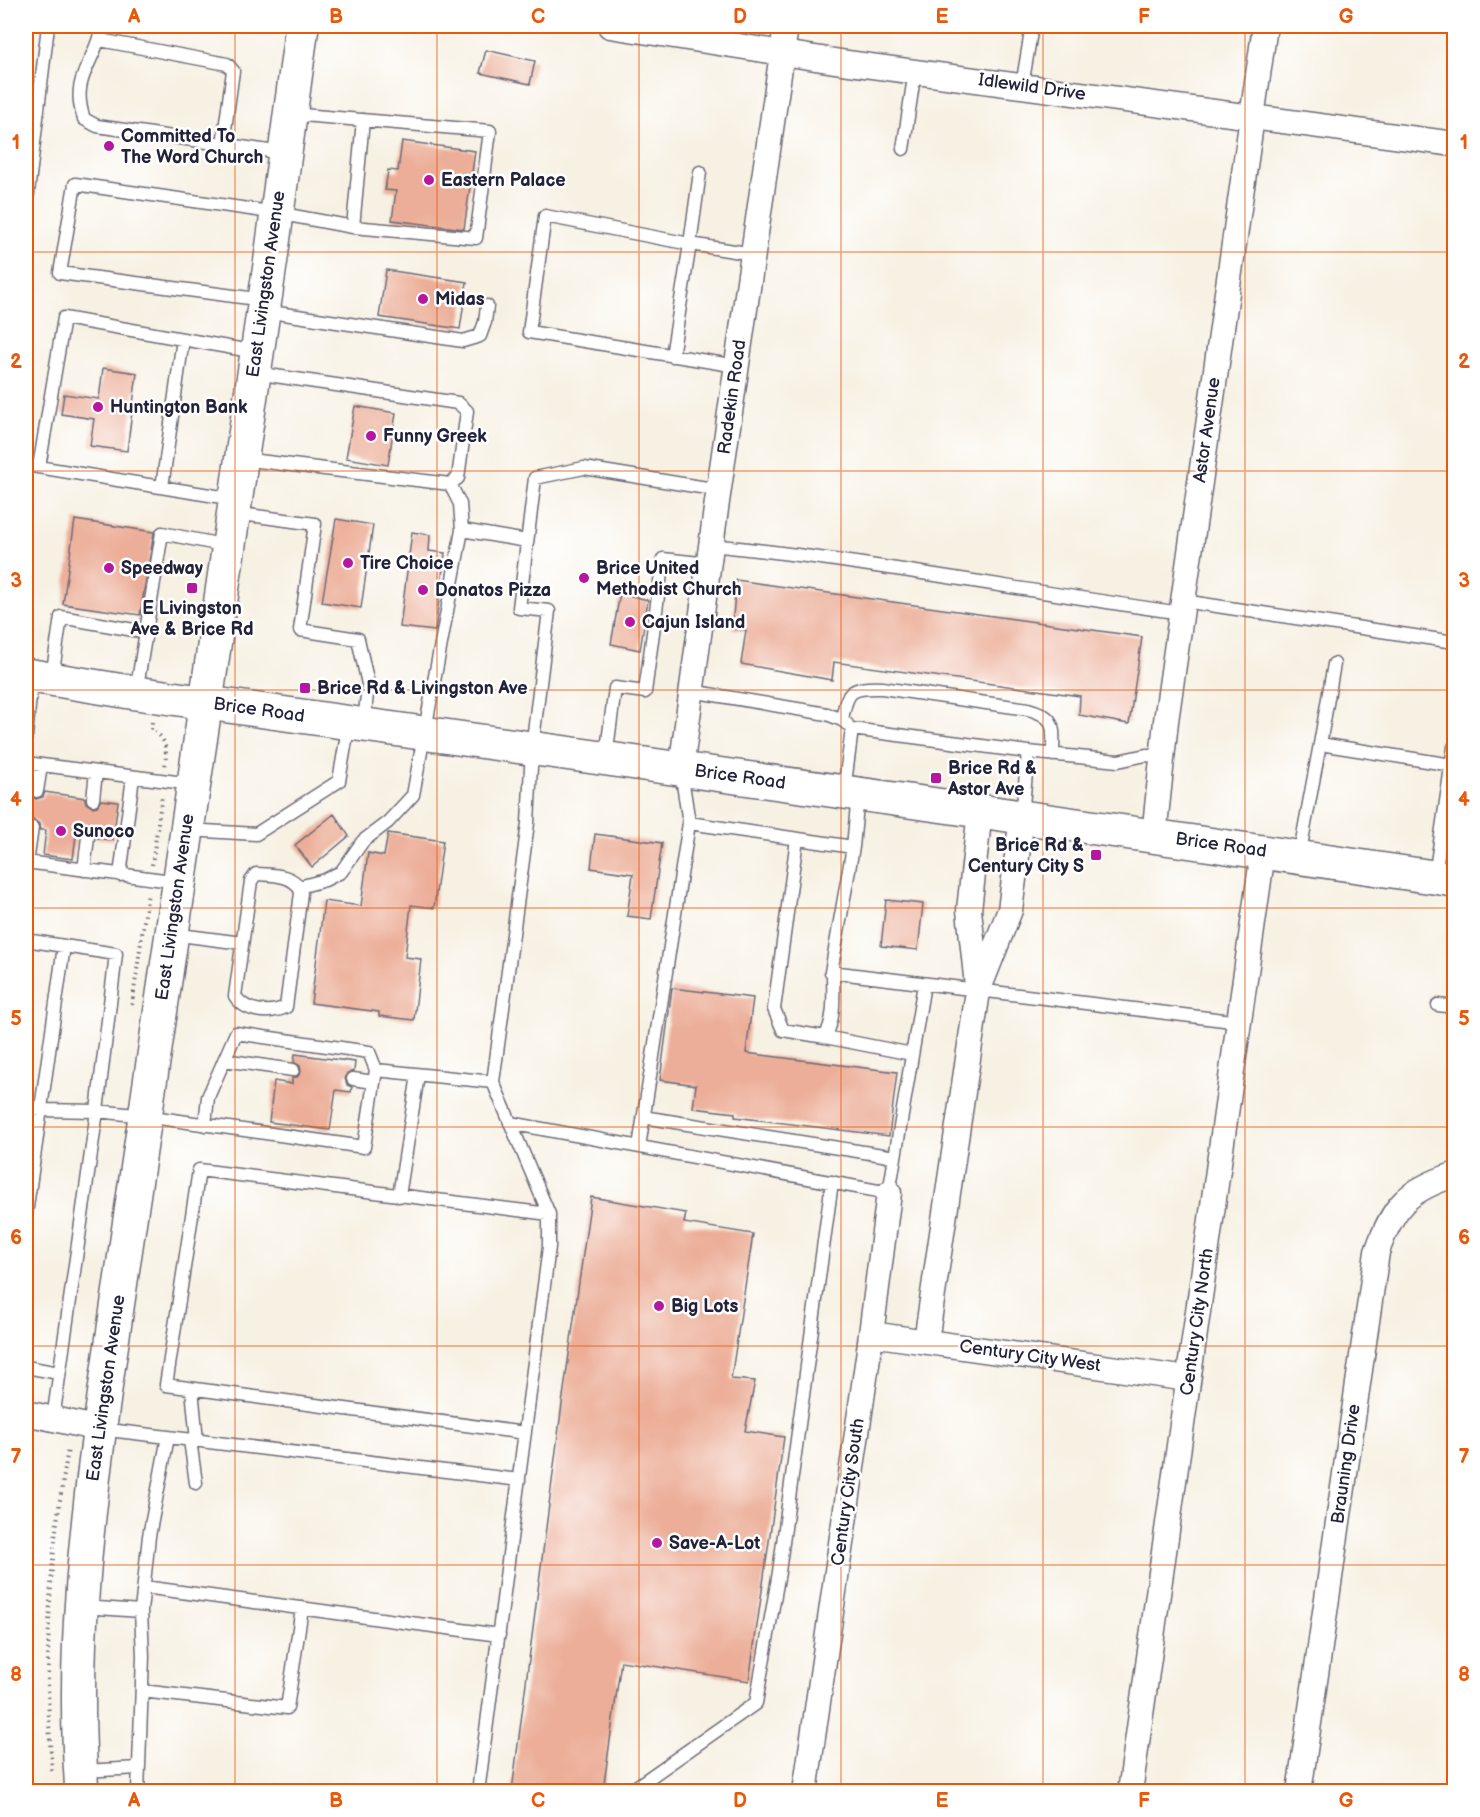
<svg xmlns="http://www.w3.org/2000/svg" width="1480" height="1817" font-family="'Balsamiq Sans',sans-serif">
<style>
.building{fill:#ecae98}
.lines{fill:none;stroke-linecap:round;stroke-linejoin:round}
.service-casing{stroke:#6d6a76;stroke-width:15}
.minor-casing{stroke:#6d6a76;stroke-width:27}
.secondary-casing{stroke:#6d6a76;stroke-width:36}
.primary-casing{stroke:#6d6a76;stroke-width:36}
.path{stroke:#6d6a76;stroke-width:4;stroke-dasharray:1.5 4.5;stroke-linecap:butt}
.service{stroke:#fff;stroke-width:12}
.minor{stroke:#fff;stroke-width:24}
.secondary{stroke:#fff;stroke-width:33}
.primary{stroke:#fff;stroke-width:33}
.grid{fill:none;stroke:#e8590c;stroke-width:1.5;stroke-opacity:0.55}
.poi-dot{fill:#b5179e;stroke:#fff;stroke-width:2}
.labels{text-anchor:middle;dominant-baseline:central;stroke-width:5;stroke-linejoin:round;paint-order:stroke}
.street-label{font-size:18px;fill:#22223b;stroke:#fff}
.poi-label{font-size:18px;font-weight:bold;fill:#22223b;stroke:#fff;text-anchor:start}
.neatline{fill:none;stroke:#e8590c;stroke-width:2}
.grid-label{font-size:20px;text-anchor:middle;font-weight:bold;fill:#e8590c}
</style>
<rect width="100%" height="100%" fill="#fff"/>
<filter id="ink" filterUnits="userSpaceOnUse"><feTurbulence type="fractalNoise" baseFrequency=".0167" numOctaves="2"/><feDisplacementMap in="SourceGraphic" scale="12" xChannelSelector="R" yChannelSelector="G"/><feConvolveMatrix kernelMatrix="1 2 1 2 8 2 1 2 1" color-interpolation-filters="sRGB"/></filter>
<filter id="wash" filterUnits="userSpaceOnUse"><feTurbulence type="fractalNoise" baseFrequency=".008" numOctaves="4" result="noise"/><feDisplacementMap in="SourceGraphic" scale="24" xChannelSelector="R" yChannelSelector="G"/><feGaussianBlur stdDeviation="1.35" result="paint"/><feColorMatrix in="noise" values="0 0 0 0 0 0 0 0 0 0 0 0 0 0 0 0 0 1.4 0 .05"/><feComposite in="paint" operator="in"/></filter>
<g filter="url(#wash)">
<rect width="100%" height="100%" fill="#f7f1e3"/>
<g id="blocks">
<path class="building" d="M486 50 535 61 530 84 480 73Z
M402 141 475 151 464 229 392 220 396 191 385 190 388 170 398 171Z
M386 270 467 282 460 329 379 317Z
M103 368 137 373 127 451 90 446 94 419 61 414 64 394 99 399Z
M355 406 396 413 388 465 346 458Z
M336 519 373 525 361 608 322 602Z
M75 520 154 532 140 615 63 604Z
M412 532 430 535 429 551 445 553 435 631 400 627Z
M736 580 1142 637 1129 724 1079 715 1080 696 834 662 832 680 741 664 746 630 732 629Z
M620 593 648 600 640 650 611 644Z
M26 789 29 790 31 797 36 799 43 797 45 792 85 798 86 803 92 807 97 806 101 800 118 802 113 840 96 838 93 831 85 829 80 835H76L73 859 43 855 46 830H40L39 824 34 820H29L26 823Z
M334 814 349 836 312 867 295 845Z
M388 833 443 841 434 908 411 905 405 957 421 959 414 1020 379 1016V1012L311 1003 324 901 361 906 368 853 384 856Z
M595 834 662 843 651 919 627 916 633 874 591 868Z
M886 900 923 904 918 950 881 946Z
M672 988 753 998 746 1053 897 1072 889 1136 735 1117V1113L693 1108 696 1085 660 1080Z
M295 1054 355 1062 354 1071 347 1073 345 1078 347 1085 352 1087 351 1092 336 1090 330 1130 269 1122 274 1081 292 1084V1078L297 1077 301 1072 300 1066 294 1062Z
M591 1197 686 1213 684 1223 753 1234 731 1379 755 1381 745 1431 784 1437 749 1681 621 1661 603 1791H512L562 1404Z"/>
</g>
</g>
<g filter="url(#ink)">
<use href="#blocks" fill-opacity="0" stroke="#6d6a76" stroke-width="1.5"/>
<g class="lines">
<defs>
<path id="service" d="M102 26C96 63 69 77 84 119L97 126 283 153
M100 40 227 64 233 71 223 144
M1022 86 1032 26
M291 114 490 131 476 238 353 227 363 120
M903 149 915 71
M700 172 690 244 545 216 529 332 737 366
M26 209 48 26
M264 300 60 273 75 184 277 213 353 227
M264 311 463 341 480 336 485 322 487 306
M672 356 690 244 753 254
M242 459 450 484 458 478 467 411 458 403 255 373
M26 465 234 499
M39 467 64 318 256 352
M450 484 460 504 462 530
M162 487 183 339
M234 513 315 524 300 630 358 639 368 684 364 724
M711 545C869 561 1024 591 1181 613
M1183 601 1454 642
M52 677 61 617 145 632
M691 691 827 714 842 720 847 724
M136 693 162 533 227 546
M842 720C847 690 851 687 882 688L1028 709C1058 717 1053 728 1053 755
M26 736 32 677
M1320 744 1334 664
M1028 752 1118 761 1146 755 1163 756
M606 757 615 688 645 692 663 559 709 564
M26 763 192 784
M37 791 41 766
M844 791 852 729 1028 752 1022 816
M93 799 96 772
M689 823 853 847 858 795
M188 830 256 834 339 781 349 723
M797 839 774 1009 783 1030 825 1037C836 1018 833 993 833 972
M853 847 831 972 1240 1022
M1299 857 1320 744 1452 765
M26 862 179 882
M27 863 32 828
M84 870 88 837
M256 874C272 875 297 874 301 893L286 1007C270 1014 246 1013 235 996L251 881Z
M120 875 133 777
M1435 876 1454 747
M299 887 325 880 341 872 363 841 388 822 413 795 462 530 527 541
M172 934 242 943
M26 940 64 946 26 1214
M1438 1005 1454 1007
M825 1037 912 1054
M224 1060 293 1070
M353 1079 374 1082
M26 1108 41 1110 97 1111 145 1116 364 1147 376 1070 493 1082
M643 1117 895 1157
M510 1123 889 1193 924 984
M205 1125 208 1097 236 1033 369 1052 376 1070
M639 1147 689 823 681 771
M399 1196 418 1075
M26 1367 59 1373
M192 1389 197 1441
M53 1419 97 1111 116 954 64 946
M100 1429 168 1437 149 1536 141 1611
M525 1433 166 1385 199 1170 549 1214
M168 1437 519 1480
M190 1440 196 1483
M144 1587 499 1635
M83 1607 141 1611 143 1656 138 1792
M142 1691 287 1708 302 1608
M83 1771 139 1768
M478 1792 549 1247V1214L493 1082 528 823 532 748 549 611 519 608 535 478 584 468 719 490
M629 1792 756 1703 779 1572 832 1182"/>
<path id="minor" d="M610 26 841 62 1454 144
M681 769 716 509 786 26
M1154 836 1166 721 1265 26
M977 986 969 910 980 811
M871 1334 1188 1379
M926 1341 978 991 1010 910 1022 817
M26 1413 100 1429
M805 1792 869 1350 889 1193
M1130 1792 1263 852
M1299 1792 1377 1252C1393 1206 1407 1190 1454 1175"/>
<path id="secondary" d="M82 1792C71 1651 87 1515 107 1376L271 258 302 26"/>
<path id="primary" d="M26 675 136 693 980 811 1454 880"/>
</defs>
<use href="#service" class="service-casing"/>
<use href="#minor" class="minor-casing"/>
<use href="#secondary" class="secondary-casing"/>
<use href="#primary" class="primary-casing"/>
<path class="path" d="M152 722 151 730C167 737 167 751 165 767
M152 865 162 795
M132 1005 148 893
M52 1770C46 1697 47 1622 54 1549 57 1515 63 1482 68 1449"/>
<use href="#service" class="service"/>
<use href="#minor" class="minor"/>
<use href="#secondary" class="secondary"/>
<use href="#primary" class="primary"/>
</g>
</g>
<path class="grid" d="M235 26V1792M437 26V1792M639 26V1792M841 26V1792M1043 26V1792M1245 26V1792M26 252H1454M26 471H1454M26 690H1454M26 908H1454M26 1127H1454M26 1346H1454M26 1565H1454"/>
<g class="poi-dot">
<circle cx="109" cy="146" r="6"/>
<circle cx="429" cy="180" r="6"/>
<circle cx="423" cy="299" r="6"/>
<circle cx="98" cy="407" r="6"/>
<circle cx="371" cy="436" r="6"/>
<circle cx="348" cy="563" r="6"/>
<circle cx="109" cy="568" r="6"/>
<circle cx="584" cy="578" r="6"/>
<rect x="186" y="582" width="12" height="12" rx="3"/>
<circle cx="423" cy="590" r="6"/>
<circle cx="630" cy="622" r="6"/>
<rect x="299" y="682" width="12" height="12" rx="3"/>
<rect x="930" y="772" width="12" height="12" rx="3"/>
<circle cx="61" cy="831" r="6"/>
<rect x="1090" y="849" width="12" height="12" rx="3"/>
<circle cx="659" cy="1306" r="6"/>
<circle cx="657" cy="1543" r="6"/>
</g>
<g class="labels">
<g class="street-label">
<text transform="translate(1032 87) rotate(8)">Idlewild Drive</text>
<text transform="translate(266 284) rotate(-82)">East Livingston Avenue</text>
<text transform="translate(732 397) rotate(-82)">Radekin Road</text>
<text transform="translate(1207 430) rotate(-82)">Astor Avenue</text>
<text transform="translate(259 710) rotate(8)">Brice Road</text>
<text transform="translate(740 777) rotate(8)">Brice Road</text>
<text transform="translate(1221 845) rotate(8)">Brice Road</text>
<text transform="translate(175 907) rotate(-82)">East Livingston Avenue</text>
<text transform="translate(1197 1322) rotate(-82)">Century City North</text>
<text transform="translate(1030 1356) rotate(8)">Century City West</text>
<text transform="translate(106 1388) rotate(-82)">East Livingston Avenue</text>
<text transform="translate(1346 1464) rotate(-82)">Brauning Drive</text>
<text transform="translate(848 1492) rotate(-82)">Century City South</text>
</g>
<g class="poi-label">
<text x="121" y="136">Committed To<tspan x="121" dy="21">The Word Church</tspan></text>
<text x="441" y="180">Eastern Palace</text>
<text x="435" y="299">Midas</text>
<text x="110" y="407">Huntington Bank</text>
<text x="383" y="436">Funny Greek</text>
<text x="360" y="563">Tire Choice</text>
<text x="121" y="568">Speedway</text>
<text x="596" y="568">Brice United<tspan x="596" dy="21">Methodist Church</tspan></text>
<text x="435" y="590">Donatos Pizza</text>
<text x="192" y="608" text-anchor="middle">E Livingston<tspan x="192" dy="21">Ave &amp; Brice Rd</tspan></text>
<text x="642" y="622">Cajun Island</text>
<text x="317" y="688">Brice Rd &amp; Livingston Ave</text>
<text x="948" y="768">Brice Rd &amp;<tspan x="948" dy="21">Astor Ave</tspan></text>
<text x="73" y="831">Sunoco</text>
<text x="1084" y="845" text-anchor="end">Brice Rd &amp;<tspan x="1084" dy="21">Century City S</tspan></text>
<text x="671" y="1306">Big Lots</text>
<text x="669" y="1543">Save-A-Lot</text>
</g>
</g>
<rect width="1480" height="1817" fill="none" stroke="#fff" stroke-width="66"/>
<rect x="33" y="33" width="1414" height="1751" class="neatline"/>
<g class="grid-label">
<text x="134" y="23">A</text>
<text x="336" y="23">B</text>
<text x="538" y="23">C</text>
<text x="740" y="23">D</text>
<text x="942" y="23">E</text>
<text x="1144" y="23">F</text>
<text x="1346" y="23">G</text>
<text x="16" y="149">1</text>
<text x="1464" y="149">1</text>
<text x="16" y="368">2</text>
<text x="1464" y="368">2</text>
<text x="16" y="587">3</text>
<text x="1464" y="587">3</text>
<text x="16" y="806">4</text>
<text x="1464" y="806">4</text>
<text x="16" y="1025">5</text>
<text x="1464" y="1025">5</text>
<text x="16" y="1244">6</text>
<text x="1464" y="1244">6</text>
<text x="16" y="1463">7</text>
<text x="1464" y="1463">7</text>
<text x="16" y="1681">8</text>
<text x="1464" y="1681">8</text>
<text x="134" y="1807">A</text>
<text x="336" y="1807">B</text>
<text x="538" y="1807">C</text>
<text x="740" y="1807">D</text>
<text x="942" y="1807">E</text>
<text x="1144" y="1807">F</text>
<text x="1346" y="1807">G</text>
</g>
</svg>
